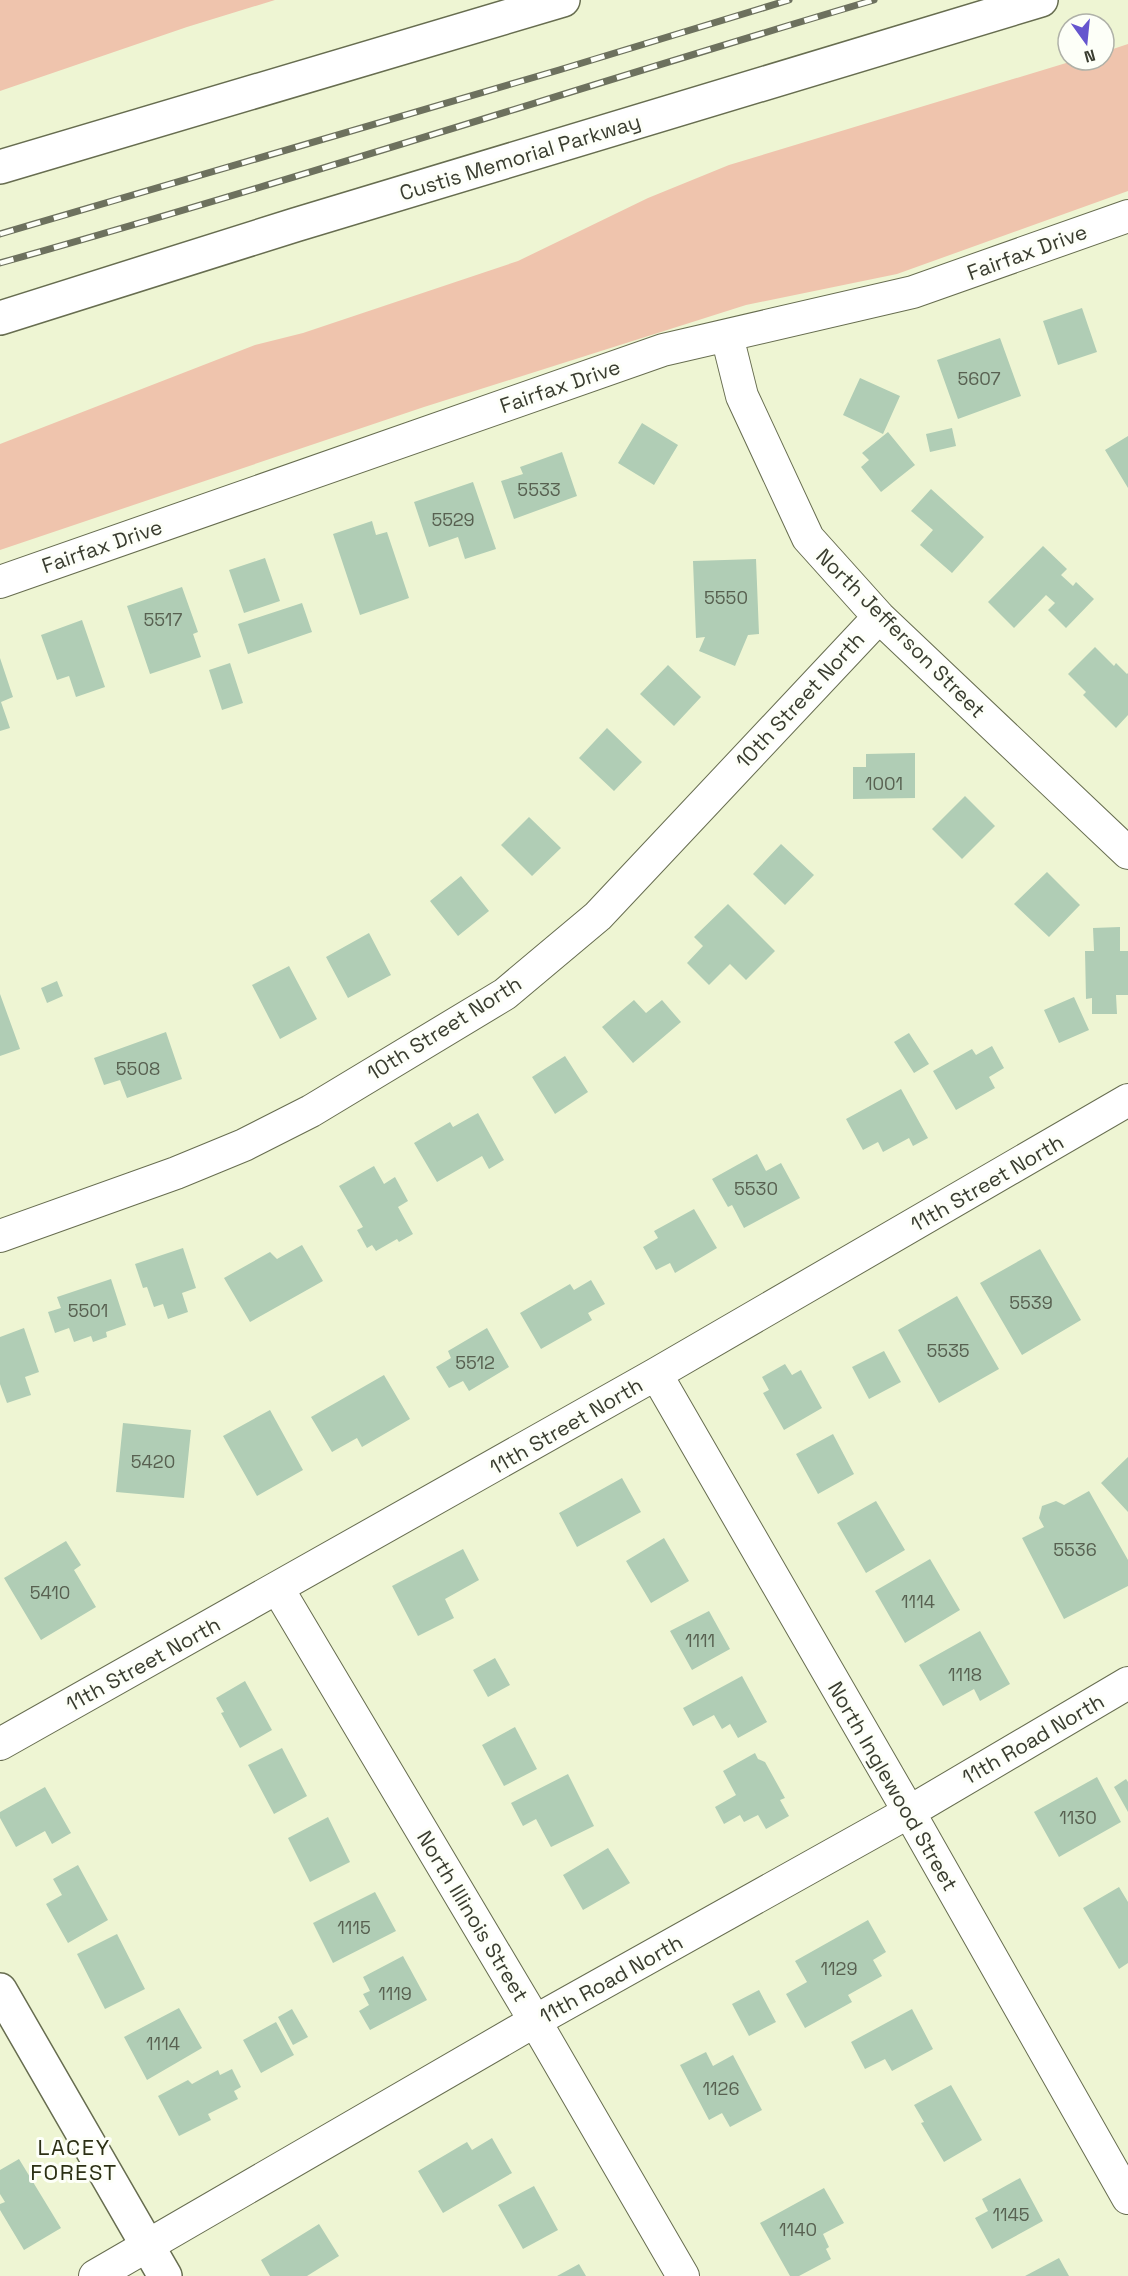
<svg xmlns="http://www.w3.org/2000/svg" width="1128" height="2276" font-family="'Space Grotesk',sans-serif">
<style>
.green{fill:#efc4ad}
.building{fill:#b0cdb5}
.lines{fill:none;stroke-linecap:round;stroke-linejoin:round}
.minor-casing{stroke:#676d50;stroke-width:34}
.tertiary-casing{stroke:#676d50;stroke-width:36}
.motorway-casing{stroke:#676d50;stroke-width:36}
.minor{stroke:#fff;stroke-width:32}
.tertiary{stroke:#fff;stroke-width:33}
.motorway{stroke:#fff;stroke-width:33}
.rail-casing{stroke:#6d715e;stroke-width:7}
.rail{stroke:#fdfff8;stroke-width:4.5;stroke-dasharray:14;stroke-linecap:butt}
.labels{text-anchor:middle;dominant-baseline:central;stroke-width:6;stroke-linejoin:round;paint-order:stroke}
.number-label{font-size:18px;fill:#586151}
.street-label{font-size:21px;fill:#3a3d30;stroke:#fdfff8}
.neighbourhood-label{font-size:22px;letter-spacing:1.5px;fill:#2c3015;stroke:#fdfff8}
</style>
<rect width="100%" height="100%" fill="#eef5d3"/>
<path class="green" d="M0 0H275L187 27 0 91Z
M1128 44V191L897 274 746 305 424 407 0 550V444L255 345 303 333 518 261 648 198 729 165 1076 60H1104V52Z"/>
<path class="building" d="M1082 308 1097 352 1058 365 1043 321Z
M1000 338 1021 396 958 419 937 360Z
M860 378 900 396 883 434 843 415Z
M642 423 678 445 654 485 618 463Z
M952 428 956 446 930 452 926 434Z
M888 432 915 465 881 492 861 467 869 460 862 453Z
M1128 436V488L1105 450Z
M562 452 577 496 514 519 501 481 523 474 520 467Z
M473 482 496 549 465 559 458 537 429 547 414 502Z
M931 489 984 537 952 573 920 545 933 530 911 511Z
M372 521 376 535 387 532 409 598 360 615 333 534Z
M1043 546 1067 569 1061 575 1073 586 1076 582 1094 599 1066 628 1048 610 1055 603 1046 595 1014 628 988 602Z
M265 558 280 601 244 613 229 570Z
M756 559 759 634 748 635 735 666 699 651 705 637 696 638 693 561Z
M182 587 198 632 193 634 201 657 150 674 127 606Z
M302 603 312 632 248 654 238 624Z
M82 620 105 687 76 697 69 676 57 680 41 635Z
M1095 647 1114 666 1116 663 1127 674 1128 673V715L1116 728 1083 695 1086 692 1068 674Z
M0 658 13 697 1 702 10 728 0 731Z
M230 663 243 703 222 710 209 670Z
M668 665 701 697 674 726 640 694Z
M607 728 642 762 614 791 579 758Z
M915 753V798L853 799V767H866V754Z
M965 796 995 826 962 859 932 829Z
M529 817 561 848 532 876 501 845Z
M781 844 814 875 785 905 753 874Z
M1047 872 1080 905 1049 937 1014 904Z
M461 876 489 911 458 936 430 901Z
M728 904 775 951 746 980 730 964 709 985 687 963 703 946 694 937Z
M1120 927V951H1128V995H1116L1117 1014H1092V998L1086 999 1085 951H1094L1093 928Z
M369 933 391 975 348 998 326 957Z
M289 966 317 1019 280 1039 252 985Z
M57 981 63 996 47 1003 41 988Z
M0 994 20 1049 0 1056Z
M1074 997 1089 1030 1059 1043 1044 1010Z
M634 1000 646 1013 662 1000 681 1022 633 1063 602 1027Z
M166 1032 182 1079 127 1098 120 1080 104 1085 94 1058Z
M909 1033 929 1064 914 1073 894 1042Z
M992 1046 1004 1068 989 1077 995 1088 956 1110 933 1071 972 1049 976 1055Z
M565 1056 588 1092 555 1114 532 1077Z
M901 1089 928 1138 913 1146 909 1138 883 1152 878 1142 863 1150 846 1119Z
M478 1113 504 1160 489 1169 482 1156 437 1182 414 1143 450 1122 453 1127Z
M757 1154 766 1171 781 1163 800 1198 744 1228 732 1205 728 1207 712 1179Z
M374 1166 384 1184 395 1177 408 1201 398 1207 413 1234 399 1242 397 1239 376 1251 372 1245 367 1248 357 1230 363 1227 339 1186Z
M694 1209 717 1248 675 1273 670 1263 656 1270 643 1247 658 1238 654 1231Z
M302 1245 323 1281 250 1322 224 1278 270 1252 277 1259Z
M183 1248 196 1288 182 1293 188 1312 168 1319 163 1304 154 1307 147 1287 143 1288 135 1264Z
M1040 1249 1081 1320 1022 1355 980 1283Z
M111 1279 126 1325 106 1332 107 1337 93 1342 91 1336 74 1342 69 1328 55 1333 48 1312 61 1308 57 1297Z
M591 1280 605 1304 588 1313 592 1320 541 1349 520 1313 570 1284 574 1290Z
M957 1296 999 1369 939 1403 898 1330Z
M24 1328 39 1372 25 1377 31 1395 7 1403 0 1384V1337Z
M487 1328 509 1367 469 1391 463 1381 449 1388 436 1367 451 1358 448 1351Z
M884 1351 901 1382 869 1399 852 1367Z
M785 1364 792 1375 801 1370 822 1408 784 1430 763 1393 769 1390 762 1377Z
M384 1375 410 1419 362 1447 357 1438 332 1452 311 1417Z
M270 1410 303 1470 257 1496 223 1436Z
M123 1423 191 1430 184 1498 116 1492Z
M833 1434 854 1474 818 1494 796 1454Z
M1128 1457V1512L1101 1483Z
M622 1478 641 1512 577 1547 559 1513Z
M1089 1491 1128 1560V1586L1064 1619 1022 1538 1044 1527 1039 1518 1042 1506 1056 1501 1064 1505Z
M876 1501 905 1550 866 1573 837 1523Z
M664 1538 689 1581 651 1603 626 1561Z
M66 1541 81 1565 74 1570 96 1607 41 1640 4 1578Z
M463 1549 479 1580 445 1599 454 1618 418 1636 392 1586Z
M930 1559 960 1610 905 1643 875 1591Z
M709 1611 730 1649 692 1670 670 1631Z
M980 1631 1010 1684 980 1701 974 1689 943 1706 919 1665Z
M495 1658 510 1685 488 1697 473 1670Z
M742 1676 767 1722 738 1738 730 1724 722 1729 714 1715 693 1726 683 1708Z
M245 1681 272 1730 240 1748 221 1713 224 1712 216 1698Z
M515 1727 537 1769 504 1786 482 1745Z
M282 1748 307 1796 274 1814 248 1765Z
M755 1753 758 1759 765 1762 785 1798 780 1800 789 1816 766 1829 758 1815 744 1822 740 1815 724 1824 715 1807 736 1795 723 1771Z
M568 1774 594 1826 551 1847 536 1819 523 1826 511 1803Z
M1097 1777 1121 1822 1059 1857 1034 1812Z
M1126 1779 1128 1782V1812L1114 1787Z
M45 1787 71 1833 52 1844 45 1831 16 1847 0 1818V1812Z
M328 1817 350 1862 310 1882 288 1838Z
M608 1848 630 1883 583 1910 563 1875Z
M78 1865 108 1920 68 1943 46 1904 62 1895 53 1879Z
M1119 1887 1128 1902V1963L1119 1969 1083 1908Z
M375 1892 396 1931 333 1963 313 1923Z
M868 1920 886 1952 873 1960 882 1976 848 1995 852 2002 805 2028 786 1994 807 1982 795 1961Z
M117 1934 145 1989 105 2009 77 1954Z
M403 1956 427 2000 370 2030 359 2011 369 2005 363 1994 370 1991 363 1977Z
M759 1990 776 2022 749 2036 732 2004Z
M179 2008 202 2048 147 2080 124 2037Z
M292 2009 308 2037 293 2045 278 2017Z
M912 2009 933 2049 892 2071 885 2059 865 2069 851 2042Z
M276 2022 294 2055 261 2073 243 2040Z
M706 2052 713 2066 733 2055 762 2110 730 2127 722 2113 709 2120 680 2065Z
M232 2069 241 2087 234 2091 238 2099 208 2114 211 2120 179 2136 158 2096 188 2080 192 2084 218 2070 220 2075Z
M951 2085 982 2140 944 2162 921 2123 924 2122 914 2105Z
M492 2138 512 2173 443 2213 418 2171 467 2142 472 2150Z
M19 2159 61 2228 24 2250 0 2210V2204L5 2202 0 2194V2170Z
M1020 2178 1043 2221 992 2249 975 2218 988 2211 982 2199Z
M534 2186 558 2230 523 2249 498 2205Z
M824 2188 844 2223 823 2234 829 2247 826 2249 831 2259 799 2276H790L760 2223Z
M319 2224 339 2256 307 2276H270L261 2260Z
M1059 2258 1069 2276H1025Z
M579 2264 586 2276H557Z"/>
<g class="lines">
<defs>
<path id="minor" d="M727 336 742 396 808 538 879 617 1128 853
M0 582 663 350 913 292 1128 216
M0 1236 176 1173 244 1145 311 1111 505 994 598 916 879 617
M656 1374 909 1812 1128 2198
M278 1589 535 2021 683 2276
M0 1744 656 1374 1128 1100
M95 2276 535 2021 909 1812 1128 1683"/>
<path id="tertiary" d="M0 1990 165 2276"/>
<path id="motorway" d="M0 167 563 0
M0 318 295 225 1041 0"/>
</defs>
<use href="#minor" class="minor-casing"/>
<use href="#tertiary" class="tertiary-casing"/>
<use href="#motorway" class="motorway-casing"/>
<use href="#minor" class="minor"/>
<use href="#tertiary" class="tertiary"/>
<use href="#motorway" class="motorway"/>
<defs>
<path id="rail" d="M0 234 559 70 789 0
M0 263C293 181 583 86 874 0"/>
</defs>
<use href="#rail" class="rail-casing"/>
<use href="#rail" class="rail"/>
</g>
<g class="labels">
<g class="number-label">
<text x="979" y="378">5607</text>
<text x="539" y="489">5533</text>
<text x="453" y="519">5529</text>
<text x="726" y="597">5550</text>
<text x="163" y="619">5517</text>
<text x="884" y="783">1001</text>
<text x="138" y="1068">5508</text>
<text x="756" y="1188">5530</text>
<text x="1031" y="1302">5539</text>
<text x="88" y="1310">5501</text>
<text x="948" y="1350">5535</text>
<text x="475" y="1362">5512</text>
<text x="153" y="1461">5420</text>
<text x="1075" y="1549">5536</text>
<text x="50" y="1592">5410</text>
<text x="918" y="1601">1114</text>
<text x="700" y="1640">1111</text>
<text x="965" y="1674">1118</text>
<text x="1078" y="1817">1130</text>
<text x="354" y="1927">1115</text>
<text x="839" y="1968">1129</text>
<text x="395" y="1993">1119</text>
<text x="163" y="2043">1114</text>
<text x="721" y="2088">1126</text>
<text x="1011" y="2214">1145</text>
<text x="798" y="2229">1140</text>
</g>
<g class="street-label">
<text transform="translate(520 157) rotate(-17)">Custis Memorial Parkway</text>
<text transform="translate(1027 252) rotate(-20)">Fairfax Drive</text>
<text transform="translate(560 386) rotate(-19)">Fairfax Drive</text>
<text transform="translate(102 546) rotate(-19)">Fairfax Drive</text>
<text transform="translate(901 633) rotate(45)">North Jefferson Street</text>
<text transform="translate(800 700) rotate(-47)">10th Street North</text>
<text transform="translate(444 1028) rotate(-32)">10th Street North</text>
<text transform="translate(987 1183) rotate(-30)">11th Street North</text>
<text transform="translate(566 1426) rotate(-30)">11th Street North</text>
<text transform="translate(143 1664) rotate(-29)">11th Street North</text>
<text transform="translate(1033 1739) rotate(-30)">11th Road North</text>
<text transform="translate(893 1786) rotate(60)">North Inglewood Street</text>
<text transform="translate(473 1916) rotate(59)">North Illinois Street</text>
<text transform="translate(611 1979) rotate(-29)">11th Road North</text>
</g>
<g class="neighbourhood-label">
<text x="74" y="2147">LACEY<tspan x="74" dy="25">FOREST</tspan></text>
</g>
</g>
<g transform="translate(1086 42) rotate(165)"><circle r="28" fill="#fdfff8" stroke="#afb1a8" stroke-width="1.5"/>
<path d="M0-4.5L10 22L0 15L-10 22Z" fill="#6555ce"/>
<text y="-9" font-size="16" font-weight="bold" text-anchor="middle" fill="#3a3d30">N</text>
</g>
</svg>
